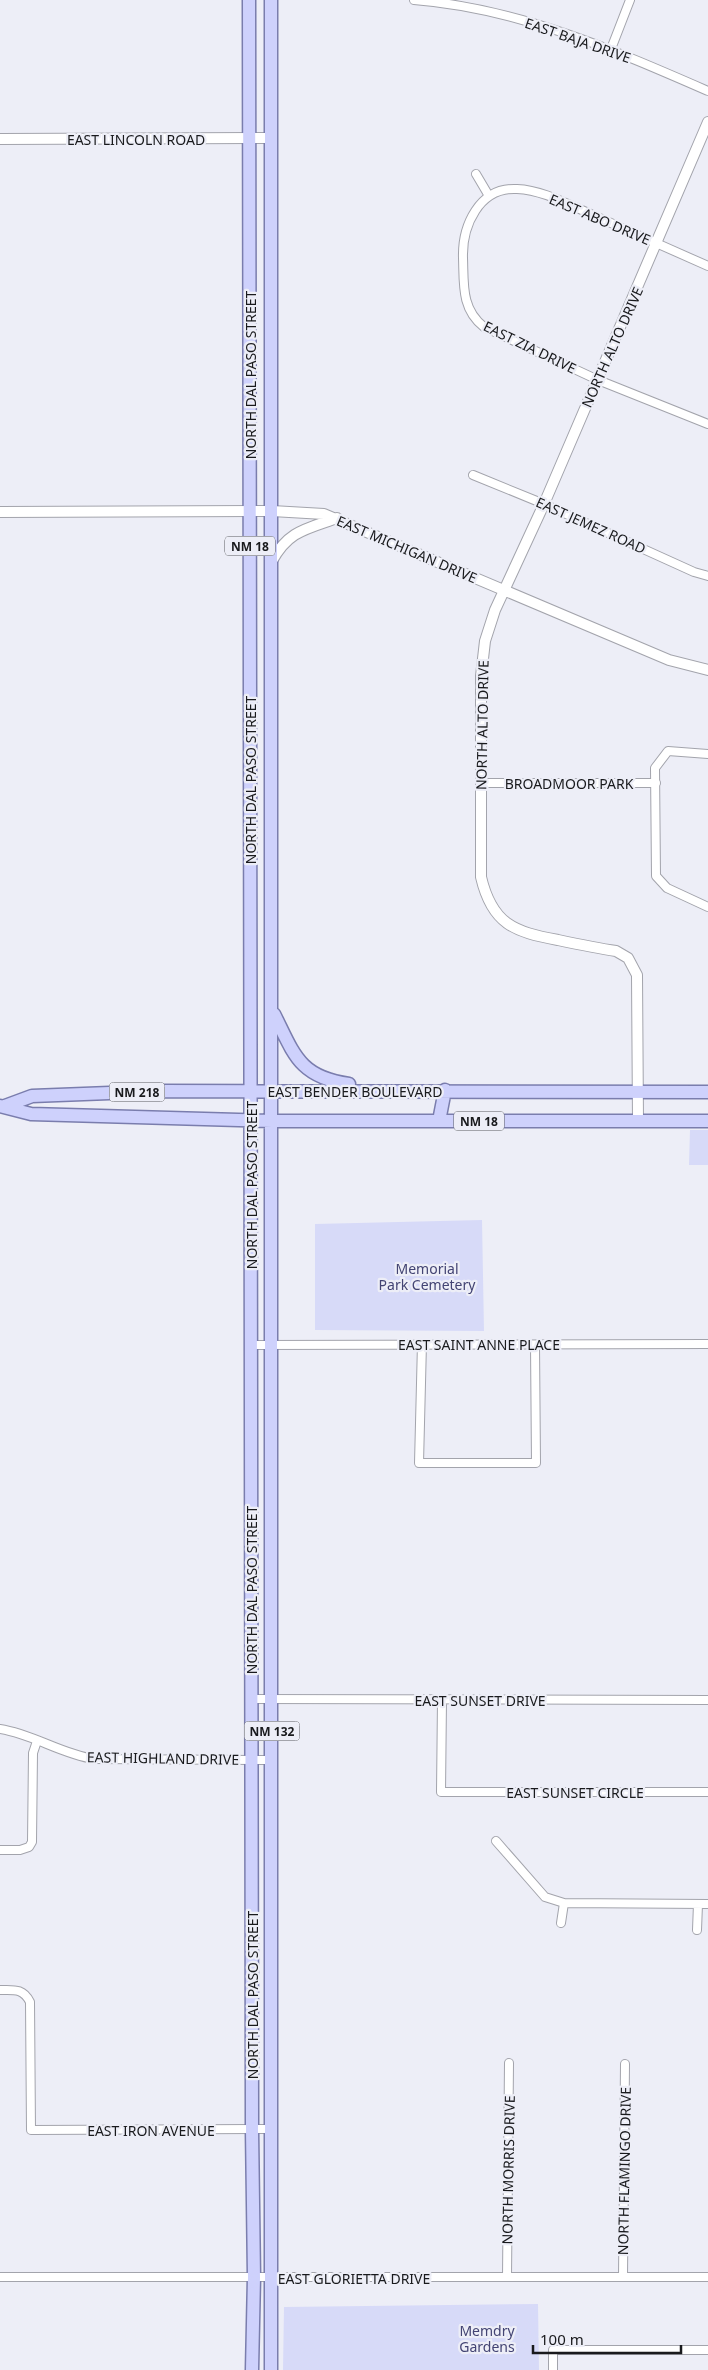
<svg xmlns="http://www.w3.org/2000/svg" width="708" height="2370" font-family="'Noto Sans',sans-serif">
<style>
.green{fill:#d7daf8}
.lines{fill:none;stroke-linecap:round;stroke-linejoin:round}
.minor-casing{stroke:#a3a4ac;stroke-width:10}
.tertiary-casing{stroke:#a3a4ac;stroke-width:12}
.primary-casing{stroke:#7a7dad;stroke-width:15}
.minor{stroke:#fff;stroke-width:8}
.tertiary{stroke:#fff;stroke-width:10}
.primary{stroke:#ced1fc;stroke-width:12}
.labels{text-anchor:middle;dominant-baseline:central;stroke-width:4.5;stroke-linejoin:round;paint-order:stroke}
.shield{fill:#edeef7;stroke:#595a5e;stroke-width:1}
.shield-label{font-size:12px;font-weight:bold;fill:#191a1d}
.street-label{font-size:14px;fill:#191a1d;stroke:#edeef7}
.park-label{font-size:14px;fill:#434473;stroke:#edeef7}
</style>
<rect width="100%" height="100%" fill="#edeef7"/>
<path class="green" d="M690 1130H708V1165H689Z
M482 1220 484 1331 315 1330V1224Z
M538 2304 539 2370H283L284 2307Z"/>
<g class="lines">
<defs>
<path id="minor" d="M414 0C518 8 614 50 708 91
M611 49 630 0
M476 174 489 196
M708 266C670 249 631 232 593 215 569 205 543 190 517 189 479 187 462 226 463 258 464 284 461 309 484 327L598 380 708 424
M473 475 544 504 694 572 708 576
M708 754 668 751 655 768 656 876 667 888 708 907
M481 783H656
M422 1343 419 1463H536L535 1345
M251 1345 708 1344
M251 1699 708 1700
M442 1700 441 1792H708
M0 1729C33 1734 61 1754 94 1759L272 1760
M496 1841 545 1897 564 1903
M0 1850H20L29 1847 32 1842 33 1753 37 1741
M561 1923 564 1903 708 1904
M697 1930 698 1904
M0 1990C14 1990 23 1988 30 2002L31 2130 272 2129
M0 2277H708
M507 2277 509 2063
M623 2277 625 2064
M553 2370V2350H708"/>
<path id="tertiary" d="M0 139 271 138
M0 512 272 511 324 514 669 660 708 670
M272 561C288 531 306 529 337 518
M638 1121 637 975 628 958 616 951C596 948 577 944 558 940 514 932 492 924 481 877V676L485 641 495 610 544 504 708 122"/>
<path id="primary" d="M249 0 252 2130 254 2277 252 2370
M271 0V2370
M274 1014C294 1054 299 1077 349 1084
M0 1106 31 1114 272 1121H708
M5 1106 32 1096 161 1091 708 1092
M439 1121 445 1090"/>
</defs>
<use href="#minor" class="minor-casing"/>
<use href="#tertiary" class="tertiary-casing"/>
<use href="#primary" class="primary-casing"/>
<use href="#minor" class="minor"/>
<use href="#tertiary" class="tertiary"/>
<use href="#primary" class="primary"/>
</g>
<g class="labels">
<g class="shield">
<rect x="225" y="536.5" width="50" height="19" rx="4"/>
<rect x="109.5" y="1082.5" width="55" height="19" rx="4"/>
<rect x="454" y="1111.5" width="50" height="19" rx="4"/>
<rect x="244.5" y="1721.5" width="55" height="19" rx="4"/>
</g>
<g class="shield-label">
<text x="250" y="546">NM 18</text>
<text x="137" y="1092">NM 218</text>
<text x="479" y="1121">NM 18</text>
<text x="272" y="1731">NM 132</text>
</g>
<g class="street-label">
<text transform="translate(578 40) rotate(19)">EAST BAJA DRIVE</text>
<text x="136" y="139">EAST LINCOLN ROAD</text>
<text transform="translate(600 219) rotate(23)">EAST ABO DRIVE</text>
<text transform="translate(530 347) rotate(26)">EAST ZIA DRIVE</text>
<text transform="translate(612 347) rotate(-66)">NORTH ALTO DRIVE</text>
<text transform="translate(250 375) rotate(-90)">NORTH DAL PASO STREET</text>
<text transform="translate(591 525) rotate(24)">EAST JEMEZ ROAD</text>
<text transform="translate(407 549) rotate(23)">EAST MICHIGAN DRIVE</text>
<text transform="translate(482 725) rotate(-89)">NORTH ALTO DRIVE</text>
<text transform="translate(250 780) rotate(-90)">NORTH DAL PASO STREET</text>
<text x="569" y="783">BROADMOOR PARK</text>
<text x="355" y="1091">EAST BENDER BOULEVARD</text>
<text transform="translate(251 1185) rotate(-90)">NORTH DAL PASO STREET</text>
<text x="479" y="1344">EAST SAINT ANNE PLACE</text>
<text transform="translate(251 1590) rotate(-90)">NORTH DAL PASO STREET</text>
<text x="480" y="1700">EAST SUNSET DRIVE</text>
<text transform="translate(163 1758) rotate(1)">EAST HIGHLAND DRIVE</text>
<text x="575" y="1792">EAST SUNSET CIRCLE</text>
<text transform="translate(252 1995) rotate(-90)">NORTH DAL PASO STREET</text>
<text x="151" y="2130">EAST IRON AVENUE</text>
<text transform="translate(508 2170) rotate(-89)">NORTH MORRIS DRIVE</text>
<text transform="translate(624 2171) rotate(-89)">NORTH FLAMINGO DRIVE</text>
<text x="354" y="2278">EAST GLORIETTA DRIVE</text>
</g>
<g class="park-label">
<text x="427" y="1268">Memorial<tspan x="427" dy="16">Park Cemetery</tspan></text>
<text x="487" y="2330">Memdry<tspan x="487" dy="16">Gardens</tspan></text>
</g>
</g>
<path d="M533 2345v8h148v-8" fill="none" stroke="#191a1d" stroke-width="2.5"/>
<text x="540" y="2345" font-size="15" fill="#191a1d" stroke="#edeef7" stroke-width="4" paint-order="stroke">100 m</text>
</svg>
